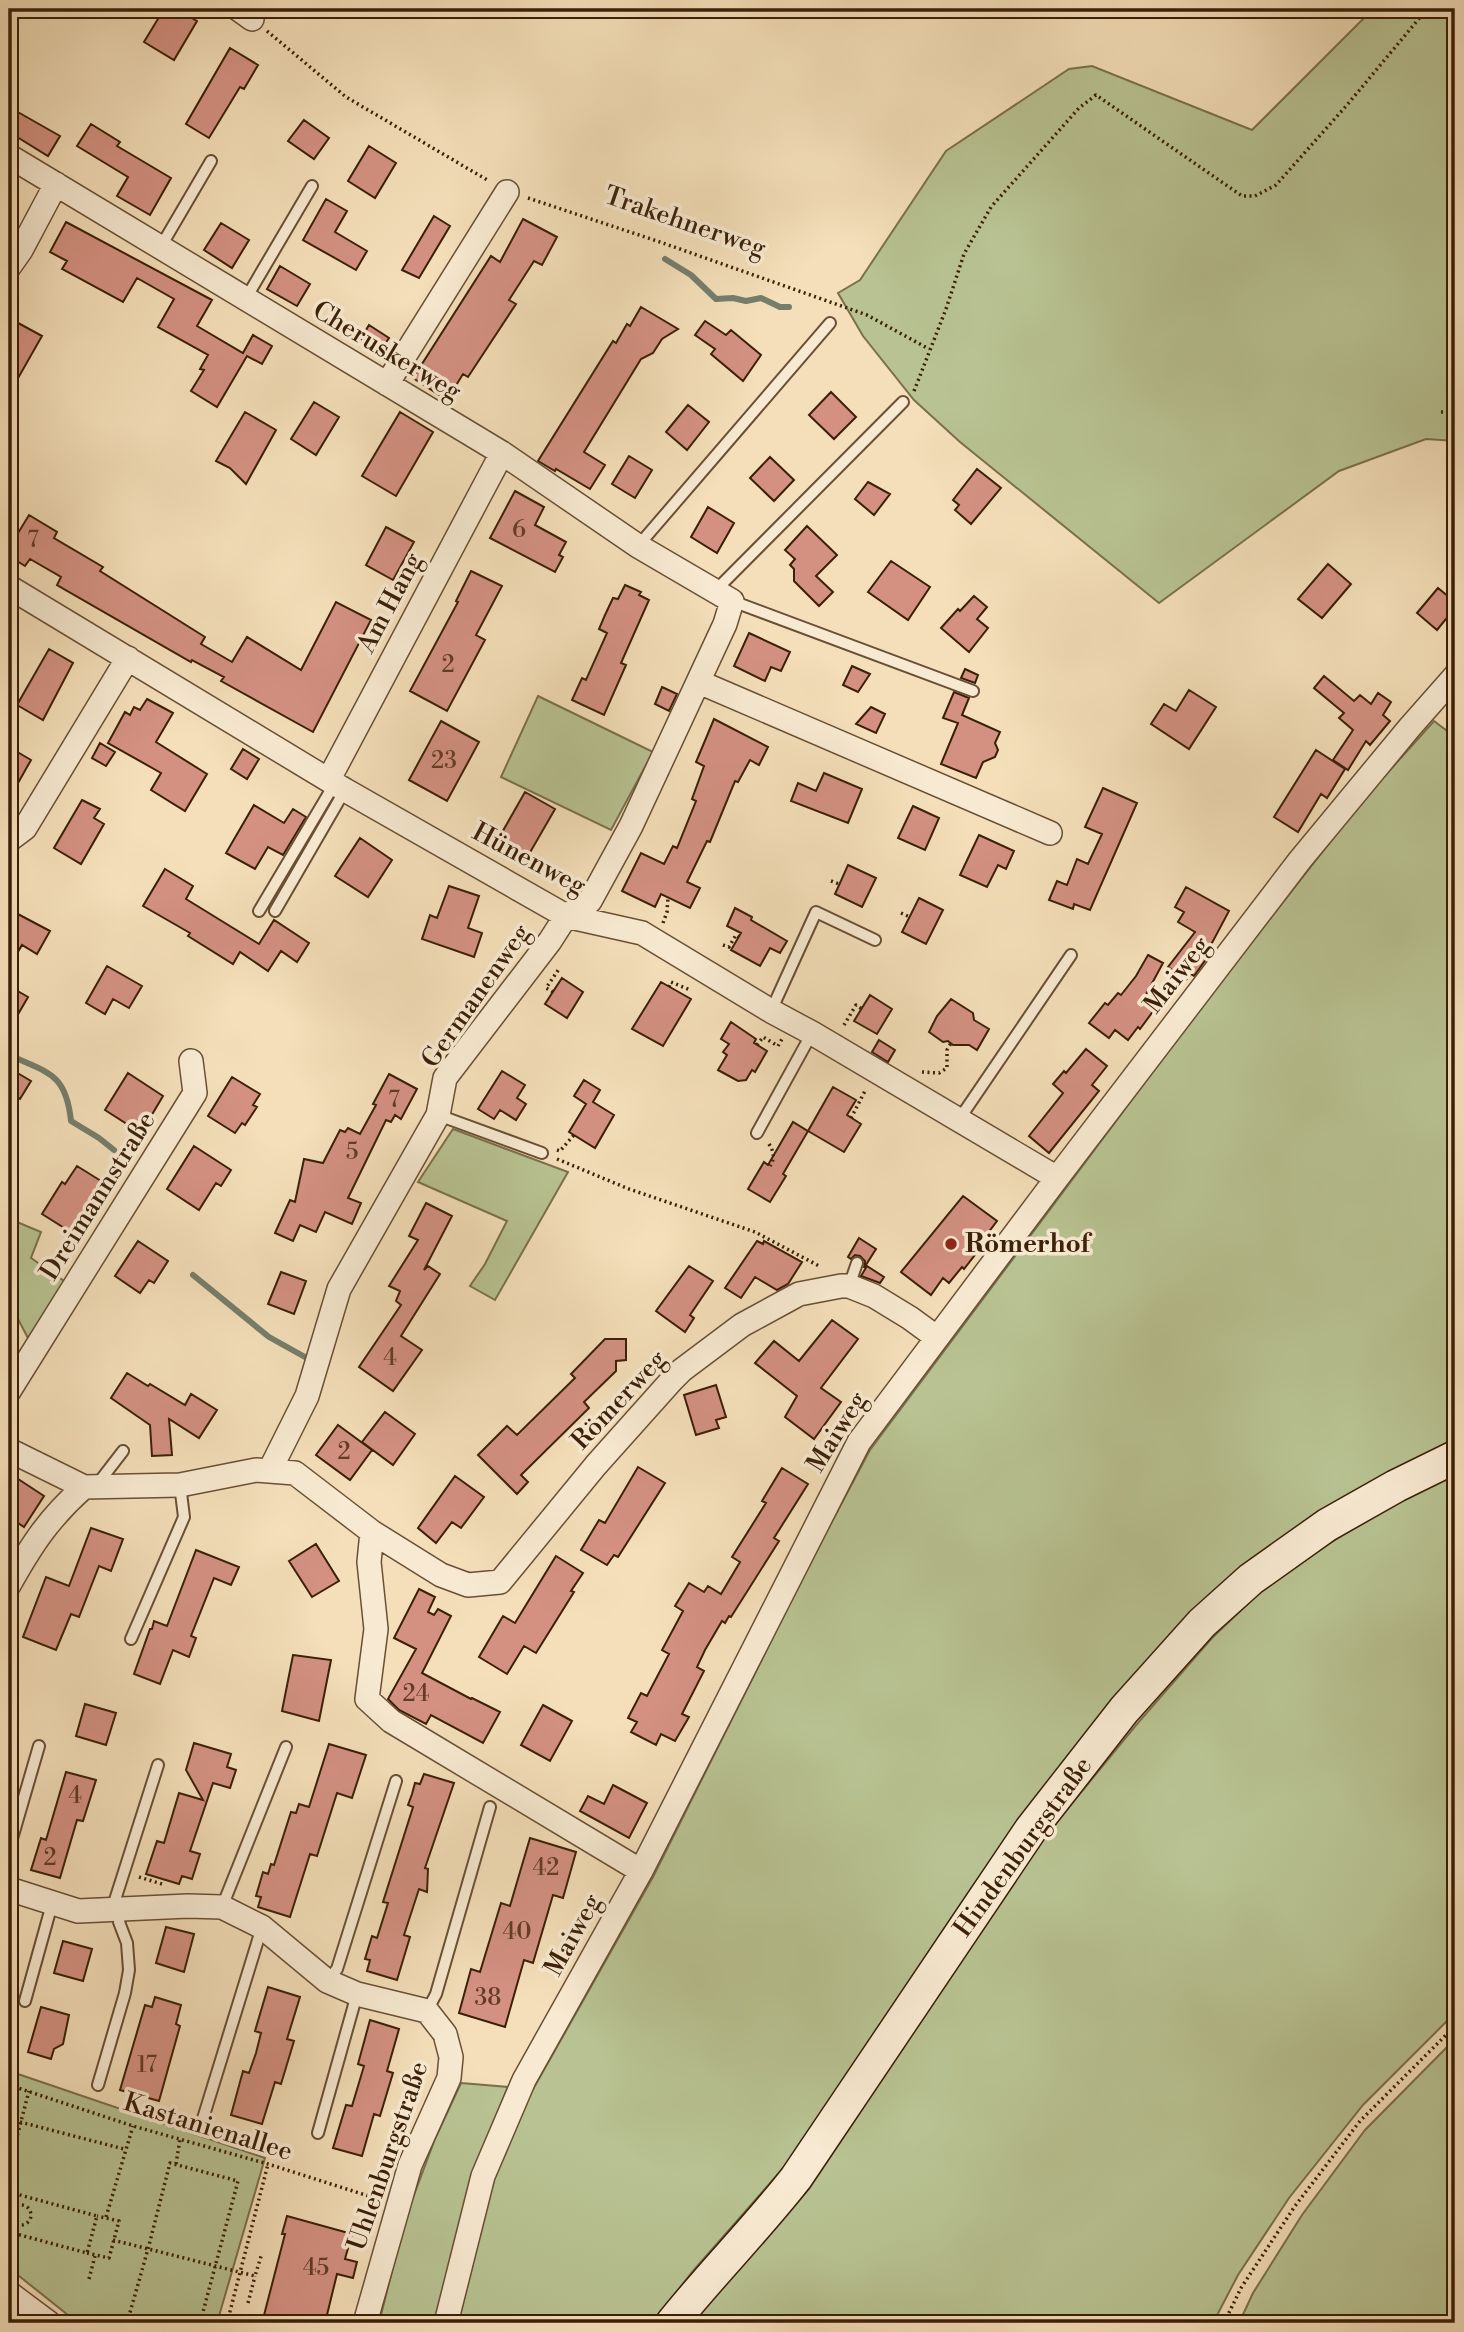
<svg xmlns="http://www.w3.org/2000/svg" width="1464" height="2332" font-family="'Libre Bodoni',serif">
<style>
.green{fill:#b8c292;stroke:#7a704c;stroke-width:2}
.lines{fill:none;stroke-linecap:round;stroke-linejoin:round}
.stream{stroke:#757e6c;stroke-width:6}
.building{fill:#d49182;stroke:#3b1f07;stroke-width:2}
.lane-casing{stroke:#694f34;stroke-width:14}
.street-casing{stroke:#694f34;stroke-width:26}
.secondary-casing{stroke:#3b1f07;stroke-width:35}
.path{stroke:#3b1f07;stroke-width:3.5;stroke-dasharray:2 3.5;stroke-linecap:butt}
.lane{stroke:#f8ead2;stroke-width:10}
.street{stroke:#f8ead2;stroke-width:23}
.secondary{stroke:#f8ead2;stroke-width:32}
.poi-dot{fill:#8f2418;stroke:#f8ead2;stroke-width:2.5}
.labels{text-anchor:middle;dominant-baseline:central;stroke-width:7;stroke-linejoin:round;paint-order:stroke}
.number-label{font-size:23px;fill:#613c26}
.street-label{font-size:26px;fill:#3b1f07;stroke:#f8ead2}
.poi-label{font-size:26px;font-weight:bold;fill:#3b1f07;stroke:#f8ead2;text-anchor:start}
</style>
<rect width="100%" height="100%" fill="#f4dfba"/>
<filter id="stains"><feTurbulence type="fractalNoise" baseFrequency=".00286" numOctaves="4"/><feColorMatrix values="0 0 0 0 .2 0 0 0 0 .09 0 0 0 0 .02 0 0 0 .5 -.17"/></filter>
<radialGradient id="worn" r=".72"><stop offset=".6" stop-color="#630" stop-opacity="0"/><stop offset="1" stop-color="#630" stop-opacity=".3"/></radialGradient>
<path class="green" d="M1373 9H1455V441L1426 439 1339 471 1159 603 960 442 914 400 863 336 838 293 860 280 946 151 1069 69 1092 66 1252 130Z
M538 696 653 752 611 830 501 777Z
M1455 719V1440L1394 1470 1192 1613 1116 1695 972 1887 786 2165 693 2271 652 2323H458L492 2180 532 2091 653 1877 813 1557 870 1450 1214 990 1364 799 1434 721 1446 730Z
M453 1129 568 1172 495 1300 470 1286 485 1264 507 1221 418 1182Z
M17 1222 41 1232 31 1258 67 1283 29 1340 9 1302V1233Z
M1455 1474V2013L1363 2105 1289 2198 1238 2275 1213 2323H691L809 2189 1042 1840 1137 1724 1212 1638 1257 1595 1320 1549 1397 1503Z
M1455 2039V2323H1239L1253 2293 1302 2215 1365 2130Z
M9 2071 265 2158 217 2323H78L9 2268Z
M461 2083 508 2087 472 2174 436 2323H379L405 2219 435 2139Z"/>
<g class="lines">
<path class="stream" d="M665 259 691 275 716 299 733 298 746 301 761 298 780 307H789
M9 1055C48 1073 66 1073 71 1121L99 1138 114 1150
M193 1275 269 1337 305 1357"/>
</g>
<path class="building" d="M164 9H176L197 21 174 60 144 42Z
M230 48 258 65 244 89 240 87 209 138 186 124Z
M9 107 60 136 48 156 9 132Z
M304 120 329 138 314 159 288 141Z
M91 124 120 142 117 146 171 178 150 215 117 196 128 177 77 146Z
M369 146 396 163 375 198 348 181Z
M326 199 347 211 335 232 367 251 356 270 303 240Z
M434 216 450 226 419 278 402 270Z
M523 219 557 237 542 265 534 261 509 300 516 304 468 377 463 374 447 400 413 378 491 256 500 262Z
M66 222 212 300 197 326 243 353 253 335 272 346 262 364 247 356 217 407 191 391 204 370 200 369 208 355 158 327 174 299 137 278 123 302 62 269 67 261 50 252Z
M221 223 249 240 232 268 204 250Z
M280 266 310 284 297 306 267 289Z
M641 307 678 329 662 339 653 353 641 359 584 452 605 465 590 489 556 469 555 471 538 461 613 341 616 343 627 324 630 326Z
M9 318 42 336 9 394Z
M705 321 726 335 731 330 761 355 743 381 711 354 715 349 695 335Z
M369 325 389 338 378 354 359 342Z
M831 392 856 417 834 439 809 415Z
M314 402 339 417 316 455 291 439Z
M688 405 709 422 687 450 666 432Z
M245 412 276 430 246 484 230 468 216 461Z
M400 412 433 432 396 496 362 476Z
M629 456 652 470 635 498 612 484Z
M770 457 794 480 774 501 750 478Z
M977 469 1001 488 971 524 955 510 959 505 953 500Z
M868 482 890 494 874 515 855 499Z
M515 491 544 507 535 525 566 542 559 555 563 557 555 572 490 538Z
M708 507 734 523 717 553 691 537Z
M29 515 57 532 54 538 103 567 100 571 205 637 201 644 232 662 247 637 301 670 336 602 371 620 313 732 221 681 224 677 192 660 191 662 57 585 61 577 30 559 25 566 9 556V548Z
M807 526 837 555 816 576 833 592 819 606 794 581V569L790 565 795 559 785 550Z
M386 527 414 542 393 580 366 565Z
M891 561 930 587 908 620 868 592Z
M1328 564 1351 584 1322 618 1298 599Z
M471 571 502 586 476 635 485 640 447 711 410 691 458 602 456 601Z
M625 585 641 592 639 595 649 600 621 663 626 665 604 715 572 700 582 678 586 680 607 633 599 629 605 615 613 598 618 599Z
M1438 588 1455 602V608L1437 630 1417 613Z
M974 596 987 607 977 619 988 628 969 652 941 628 958 609 960 611Z
M749 633 790 652 781 671 771 667 765 681 734 666Z
M49 649 73 663 43 720 17 705Z
M852 666 870 674 858 692 843 685Z
M965 669 978 675 975 683 961 678Z
M1324 676 1354 701 1360 695 1371 704 1378 693 1391 702 1383 715 1390 721 1370 745 1366 741 1348 770 1333 760 1353 730 1339 718 1344 713 1314 688Z
M662 687 677 694 669 711 655 704Z
M1189 690 1216 707 1189 749 1151 724 1164 704 1176 711Z
M954 692 969 698 962 715 1000 732 995 743 998 750 995 757 983 762 976 778 941 764 958 723 943 718Z
M147 699 173 713 156 742 207 774 185 811 151 790 161 773 108 743 125 712 130 715 134 707 140 710Z
M871 707 885 714 876 733 856 724Z
M714 719 768 747 759 765 750 760 738 782 735 781 710 842 707 841 687 882 700 888 690 908 661 894 655 907 622 891 641 853 664 864 673 846 677 848 696 801 692 799 704 766 696 762Z
M441 721 479 742 447 801 409 780Z
M100 743 115 752 106 766 92 758Z
M9 747 31 760 9 799Z
M243 749 259 759 247 779 231 769Z
M1316 750 1345 769 1327 798 1321 794 1298 832 1274 817Z
M824 773 862 789 848 823 791 801 798 783 816 791Z
M1103 788 1137 803 1090 910 1074 904 1073 909 1049 900 1057 881 1067 885 1077 859 1088 864 1102 834 1085 827Z
M525 792 555 809 528 856 518 851 516 854 496 843Z
M82 800 100 809 94 818 104 824 81 864 54 848Z
M254 805 284 823 293 809 306 817 283 855 268 847 255 869 226 853Z
M913 806 939 818 925 850 898 838Z
M979 835 1014 851 1006 869 998 865 987 887 960 875Z
M360 838 392 860 368 897 335 876Z
M848 865 876 878 862 907 835 894Z
M165 869 193 886 186 899 259 944 274 920 309 943 297 962 281 951 268 971 240 952 233 964 188 936 190 933 143 906Z
M449 886 479 896 468 928 482 933 474 957 422 939 430 915 437 918Z
M1186 887 1229 911 1205 956 1207 958 1194 976 1191 974 1186 980 1168 967 1195 932 1178 922 1184 912 1175 907Z
M919 898 943 910 926 944 902 932Z
M735 908 752 917 751 920 787 941 780 953 770 948 760 966 731 950 741 933 727 926Z
M14 912 50 931 37 954 22 945 9 967V922Z
M1148 955 1163 963 1142 1002 1154 1010 1140 1029 1138 1027 1128 1040 1115 1030 1109 1038 1089 1023 1105 1003 1108 1005 1118 993 1121 995 1136 976Z
M107 966 142 986 129 1008 113 999 105 1014 86 1003Z
M562 978 583 992 567 1018 545 1004Z
M661 982 691 999 663 1046 632 1029Z
M9 986 28 997 9 1030Z
M870 995 892 1009 877 1034 854 1021Z
M951 999 973 1013 974 1020 989 1029 977 1050 969 1045H953L948 1041 943 1042 929 1032 937 1016Z
M731 1022 756 1039 754 1043 767 1051 755 1072 752 1070 746 1080 738 1081 718 1070 727 1055 723 1052 729 1044 721 1039Z
M879 1040 895 1050 888 1062 872 1052Z
M1086 1049 1107 1066 1092 1085 1099 1091 1049 1153 1029 1136 1063 1093 1053 1084 1064 1071 1066 1073Z
M9 1068 31 1081 20 1099 9 1093Z
M502 1071 525 1085 517 1098 526 1104 516 1120 500 1110 494 1119 478 1109Z
M128 1073 163 1096 141 1133 105 1110Z
M389 1074 417 1089 401 1119 395 1115 391 1122 386 1120 348 1198 361 1203 352 1224 325 1212 316 1232 300 1225 293 1241 275 1233 290 1200 295 1202 304 1159 323 1163 340 1130 345 1132 348 1128 360 1134 376 1105 373 1104Z
M232 1077 260 1094 253 1105 257 1107 245 1125 242 1123 235 1133 208 1116Z
M584 1080 600 1090 593 1102 614 1115 595 1148 569 1132 586 1104 574 1096Z
M833 1087 856 1100 847 1115 861 1124 844 1152 808 1131 783 1174 786 1176 770 1202 748 1189 764 1162 768 1165 793 1122 808 1131Z
M194 1146 231 1170 221 1186 216 1183 199 1210 167 1189Z
M77 1166 101 1181 90 1199 94 1201 74 1234 42 1214 62 1182 65 1184Z
M963 1196 997 1221 976 1249 978 1251 964 1269 962 1267 949 1283 943 1278 931 1295 901 1272Z
M426 1203 452 1216 424 1270 428 1266 440 1274 401 1336 422 1350 393 1391 359 1367 401 1305 396 1301 400 1291 389 1286 418 1240 409 1236Z
M859 1238 876 1249 864 1268 865 1261 860 1256 855 1255 851 1259 848 1257Z
M138 1241 168 1261 154 1283 149 1280 140 1293 115 1276Z
M757 1241 763 1244 764 1241 802 1262 788 1284 777 1290 755 1277 741 1298 725 1288Z
M689 1266 713 1281 690 1315 694 1318 685 1332 656 1311Z
M867 1266 884 1277 880 1283 861 1276Z
M281 1272 306 1281 294 1314 268 1304Z
M832 1320 858 1339 821 1388 841 1402 814 1439 785 1417 797 1396 755 1363 774 1341 799 1361Z
M605 1339H626V1360L616 1361V1371L584 1402 589 1408 521 1475 528 1482 517 1494 478 1455 507 1426 517 1435 575 1378 571 1374Z
M127 1373 148 1386 150 1384 185 1405 191 1394 217 1410 199 1438 169 1419 172 1455 152 1456 150 1425 111 1398Z
M716 1385 726 1417 716 1420 719 1428 696 1435 684 1395Z
M385 1412 415 1434 393 1465 362 1442Z
M338 1425 372 1450 350 1480 316 1455Z
M638 1467 665 1483 618 1557 614 1555 607 1565 581 1550 599 1520 605 1523Z
M782 1468 808 1484 774 1538 779 1541 731 1617 729 1616 725 1623 722 1621 705 1650 697 1667 704 1671 682 1714 689 1717 675 1741 661 1734 656 1745 631 1732 637 1722 628 1718 641 1693 647 1696 669 1654 662 1650 683 1611 675 1606 689 1583 704 1592 708 1586 721 1594 740 1562 732 1557 766 1503 762 1501Z
M9 1473 44 1496 24 1527 9 1517Z
M455 1476 484 1497 461 1528 452 1522 436 1543 418 1528Z
M91 1528 123 1539 111 1571 99 1566 79 1617 71 1614 56 1650 23 1637 46 1577 69 1586Z
M316 1544 339 1581 312 1597 289 1561Z
M196 1550 239 1567 231 1585 214 1578 191 1636 196 1638 189 1657 173 1650 160 1684 134 1674 150 1629H152L154 1621 167 1626Z
M556 1556 583 1573 571 1591 574 1592 536 1653 524 1646 507 1674 479 1657 503 1616 515 1623Z
M419 1589 435 1597 428 1612 434 1615 438 1609 451 1616 422 1673 471 1699 472 1698 500 1712 483 1743 431 1715 426 1724 399 1710 388 1699 416 1649 394 1638Z
M293 1655 331 1660 319 1721 282 1711Z
M85 1704 116 1713 106 1745 76 1736Z
M543 1705 572 1721 550 1761 521 1745Z
M194 1743 231 1754 227 1767 236 1770 230 1788 213 1783 190 1851 200 1854 192 1879 182 1876 179 1884 146 1874 157 1841 164 1843 179 1793 203 1800 186 1770Z
M329 1744 366 1755 352 1798 337 1793 317 1856 310 1854 290 1917 258 1907 261 1897 256 1896 263 1872 268 1874 271 1864 274 1865 291 1812 296 1813 299 1804 309 1807Z
M66 1772 96 1780 83 1821 77 1820 60 1878 31 1870 41 1838 46 1840Z
M424 1774 454 1783 425 1868 428 1869 427 1892 419 1889 404 1935 410 1937 397 1980 367 1971 370 1960 365 1959 372 1936 377 1938 388 1903 383 1902 413 1807 408 1805 412 1794 415 1783 420 1784Z
M613 1785 647 1803 629 1838 580 1811 588 1796 604 1804Z
M530 1838 576 1852 563 1898 553 1895 533 1963 524 1960 505 2027 459 2013 471 1969 480 1972 501 1903 510 1906Z
M166 1927 194 1934 184 1972 156 1963Z
M63 1941 92 1949 83 1981 54 1973Z
M268 1987 300 1997 287 2039 294 2041 281 2084 275 2082 262 2124 231 2115 243 2071 249 2073 256 2053 261 2033 255 2031Z
M155 1997 181 2005 176 2024 180 2026 159 2101 120 2090 145 2005 152 2007Z
M41 2007 69 2015 63 2044 54 2049 51 2059 28 2052Z
M370 2020 399 2029 387 2071 393 2073 380 2116 374 2114 362 2156 333 2148 346 2105 352 2106 364 2066 358 2064Z
M287 2216 352 2234 345 2259 357 2262 353 2278 337 2274 325 2323H262L285 2234H282Z"/>
<g class="lines">
<defs>
<path id="lane" d="M160 248 211 161
M245 300 312 186
M638 546 830 323
M715 591 903 402
M732 601 973 691
M259 911 335 783
M275 911 345 790
M771 1011 816 912 875 940
M438 1115 542 1153
M958 1121 1071 955
M757 1133 812 1033
M849 1286 857 1263
M96 1486 123 1451
M9 1548 25 1557
M131 1639 184 1517 180 1485
M9 1849 39 1746
M222 1907 286 1747
M114 1909 115 1900 158 1765
M327 1981 337 1969 396 1781
M25 2001 52 1904
M427 2011 436 1994 490 1807
M98 2085 125 1993 129 1970 127 1943 119 1922 121 1909
M201 2125 262 1927
M318 2133 357 1994"/>
<path id="street" d="M238 9 252 19
M9 156 502 453 638 546 732 601 725 624 631 826 590 901 566 916 550 941 445 1078 438 1115 339 1289 307 1396 270 1470
M9 267 21 250 56 184
M387 384 507 192
M9 587 345 790 566 916 642 933 771 1011 812 1033 1057 1178
M699 682 1050 833
M329 779 502 453
M9 840 25 828 128 658
M9 1391 195 1093 191 1061
M9 1450 84 1487
M372 1532 369 1562 376 1629 367 1699 391 1721 641 1871
M9 1585C32 1544 49 1518 84 1487L180 1485 256 1470 295 1473 372 1532 441 1575 468 1585 500 1582 596 1465 672 1380 682 1370 742 1325 799 1294 841 1286H849L874 1296 910 1318 936 1337
M9 1889 78 1911 188 1906 222 1907 262 1927 327 1981 357 1994 427 2011 445 2034 451 2057 449 2078 410 2165 365 2323
M9 2293 49 2323
M446 2323 483 2176 524 2080 641 1871 859 1442 1057 1178 1300 860 1410 727 1455 676"/>
<path id="secondary" d="M672 2323C712 2273 757 2228 796 2178L1031 1829 1124 1710 1202 1623 1251 1579 1327 1525 1396 1486 1455 1457"/>
</defs>
<use href="#lane" class="lane-casing"/>
<use href="#street" class="street-casing"/>
<use href="#secondary" class="secondary-casing"/>
<path class="path" d="M267 31 346 97 489 181
M528 198 660 242 867 315 929 349
M914 391 946 309 964 254 991 207 1079 108 1096 95 1242 196H1255L1276 185 1347 105 1427 9
M1441 412H1455
M831 881 839 884
M901 913 910 917
M663 923 667 912 668 897
M723 945 729 947 736 935 739 937
M669 987 671 982 690 990
M553 992 546 988 559 969
M844 1025 856 1005 862 1009
M757 1045 763 1037 778 1046 782 1039
M922 1072 939 1073 947 1068V1050L951 1043
M851 1118 866 1089
M769 1144C774 1152 775 1158 770 1166
M557 1150 560 1151 574 1135
M557 1159 629 1189 755 1232 821 1267
M139 1877 162 1884
M9 2085 133 2126 268 2164 378 2199
M20 2122 124 2149
M176 2164 180 2139
M9 2167 29 2091
M9 2192 97 2216 87 2253 9 2232
M11 2215a10 10 0 1 1 20 0a10 10 0 1 1-20 0Z
M106 2217 133 2126
M113 2240 255 2276 262 2253
M87 2253 109 2258 119 2221 97 2216
M89 2279 95 2256
M248 2303 255 2276
M127 2323 148 2249 170 2163 238 2181 200 2323
M227 2323 268 2164
M1224 2323 1241 2288 1295 2206 1360 2121 1455 2026"/>
<use href="#lane" class="lane"/>
<use href="#street" class="street"/>
<use href="#secondary" class="secondary"/>
</g>
<circle class="poi-dot" cx="951" cy="1244" r="7"/>
<g class="labels">
<g class="number-label">
<text x="519" y="530">6</text>
<text x="33" y="540">7</text>
<text x="448" y="665">2</text>
<text x="444" y="761">23</text>
<text x="394" y="1100">7</text>
<text x="352" y="1152">5</text>
<text x="390" y="1358">4</text>
<text x="344" y="1452">2</text>
<text x="416" y="1694">24</text>
<text x="75" y="1796">4</text>
<text x="50" y="1858">2</text>
<text x="546" y="1868">42</text>
<text x="517" y="1932">40</text>
<text x="488" y="1998">38</text>
<text x="147" y="2065">17</text>
<text x="316" y="2268">45</text>
</g>
<g class="street-label">
<text transform="translate(685 222) rotate(19)">Trakehnerweg</text>
<text transform="translate(387 351) rotate(31)">Cheruskerweg</text>
<text transform="translate(390 603) rotate(-62)">Am Hang</text>
<text transform="translate(529 859) rotate(28)">Hünenweg</text>
<text transform="translate(1177 975) rotate(-52)">Maiweg</text>
<text transform="translate(476 996) rotate(-55)">Germanenweg</text>
<text transform="translate(98 1196) rotate(-58)">Dreimannstraße</text>
<text transform="translate(619 1400) rotate(-47)">Römerweg</text>
<text transform="translate(837 1432) rotate(-58)">Maiweg</text>
<text transform="translate(1023 1847) rotate(-54)">Hindenburgstraße</text>
<text transform="translate(573 1935) rotate(-61)">Maiweg</text>
<text transform="translate(208 2127) rotate(17)">Kastanienallee</text>
<text transform="translate(388 2156) rotate(-71)">Uhlenburgstraße</text>
</g>
<g class="poi-label">
<text x="965" y="1244">Römerhof</text>
</g>
</g>
<rect width="1464" height="2332" fill="none" stroke="#f4dfba" stroke-width="35"/>
<rect x="10" y="10" width="1443" height="2311" fill="none" stroke="#3b1f07" stroke-width="3.5"/>
<rect x="18" y="18" width="1429" height="2297" fill="none" stroke="#3b1f07" stroke-width="2"/>
<rect width="100%" height="100%" filter="url(#stains)"/>
<rect width="100%" height="100%" fill="url(#worn)"/>
</svg>
